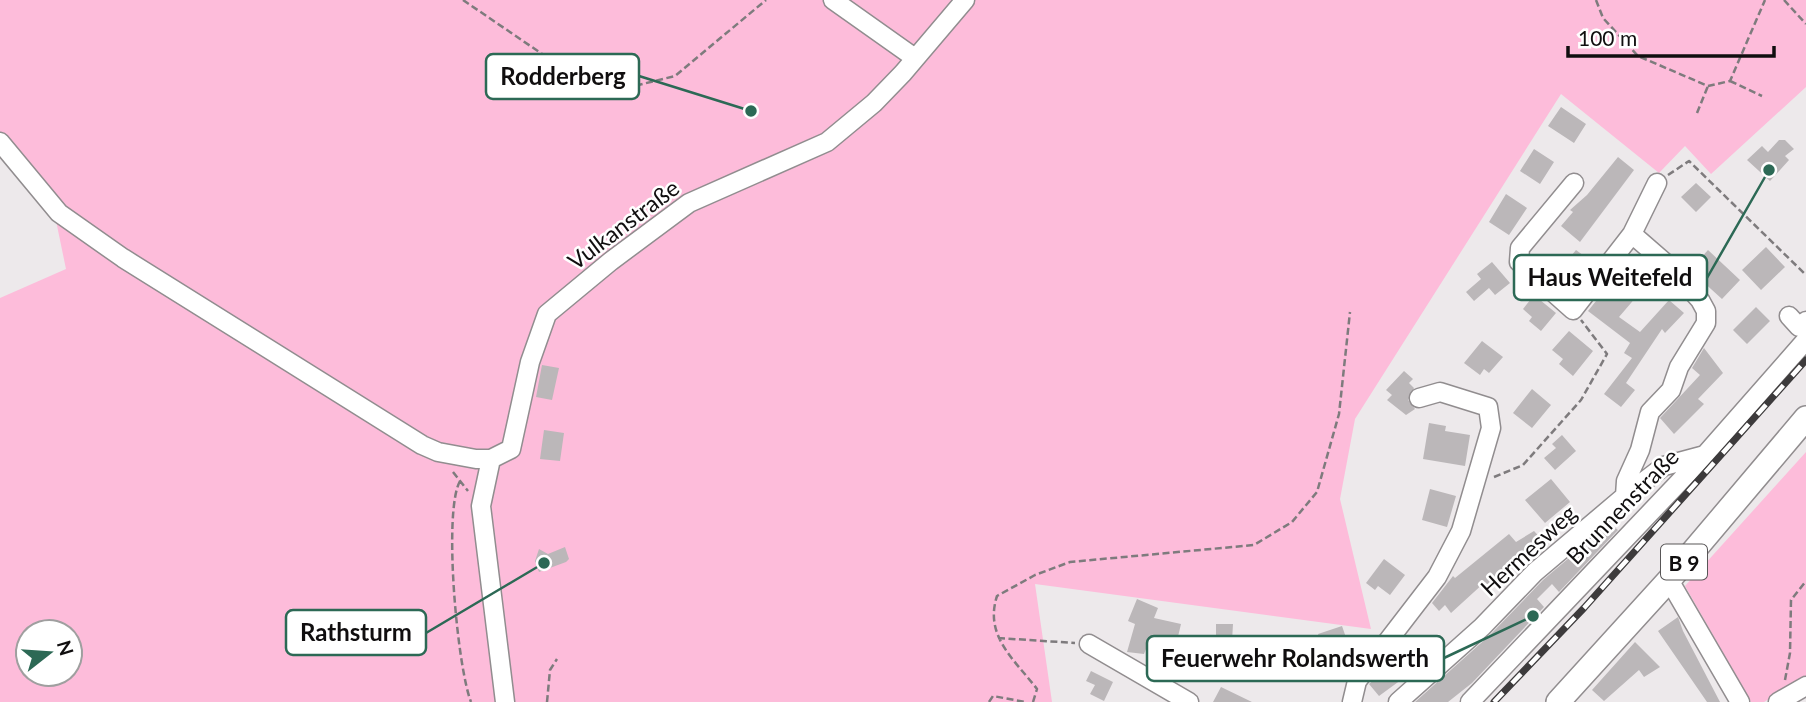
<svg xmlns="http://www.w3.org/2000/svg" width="1806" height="702" font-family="Lato,sans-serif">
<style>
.green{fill:#fdbcda;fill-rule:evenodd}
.building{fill:#bbb7b9}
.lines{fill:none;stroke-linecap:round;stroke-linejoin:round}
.minor-casing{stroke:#918d8f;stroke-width:21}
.major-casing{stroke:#918d8f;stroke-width:26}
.path{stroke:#7e7b7d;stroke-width:2.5;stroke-dasharray:7 3.5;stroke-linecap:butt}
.minor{stroke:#fff;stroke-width:18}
.major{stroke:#fff;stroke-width:23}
.rail-casing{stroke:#3d3b3c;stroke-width:7}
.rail{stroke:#fff;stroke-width:4.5;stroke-dasharray:13;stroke-linecap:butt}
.labels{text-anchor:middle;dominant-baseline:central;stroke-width:5;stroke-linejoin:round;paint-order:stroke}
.shield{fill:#fff;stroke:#585657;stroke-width:2}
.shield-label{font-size:21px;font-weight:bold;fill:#100e0f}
.street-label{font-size:23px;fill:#100e0f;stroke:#fff}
.leader{fill:none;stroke:#2c6955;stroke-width:2.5}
.callout-dot{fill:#2c6955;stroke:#fff;stroke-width:2.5}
.callout{fill:#fff;stroke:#2c6955;stroke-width:2.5}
.callout-label{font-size:24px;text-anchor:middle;font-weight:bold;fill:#100e0f}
</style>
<rect width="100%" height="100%" fill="#ede9eb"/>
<path class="green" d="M0 0H1806V87L1711 174 1685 146 1659 173 1561 94 1355 419 1340 499 1371 629 1035 584 1052 702H0V298L66 269 54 211 0 136ZM28 632H70V674H28Z
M1806 452V676L1764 702H1751L1685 586Z"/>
<path class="building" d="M1561 107 1586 124 1574 143 1548 126Z
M1779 140H1785L1794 149 1785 156 1789 160 1770 181 1747 160 1762 146 1768 152Z
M1534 149 1554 162 1540 184 1520 171Z
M1618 157 1634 170 1580 242 1561 226 1573 212 1570 210 1587 195Z
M1696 183 1711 197 1696 212 1681 197Z
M1506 194 1527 208 1509 235 1489 222Z
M1766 247 1785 267 1761 290 1742 270Z
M1576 250 1591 261 1576 279 1562 267Z
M1708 250 1740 280 1722 299 1690 270Z
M1634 257 1655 275 1619 317 1640 332 1669 300 1684 313 1665 333 1662 329 1626 383 1635 390 1621 407 1604 394 1632 358 1624 353 1630 343 1588 311 1600 296 1605 300 1618 284 1614 280Z
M1492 262 1510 283 1495 295 1489 288 1474 301 1466 292 1481 279 1477 274Z
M1534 295 1556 313 1541 331 1529 321 1532 317 1523 309Z
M1756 307 1770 321 1747 344 1733 330Z
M1569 331 1593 351 1573 376 1559 364 1563 359 1552 350Z
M1482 341 1503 357 1489 373 1484 369 1480 375 1464 363Z
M1704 348 1723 373 1698 399 1704 404 1674 434 1660 418 1700 375 1692 368Z
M542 365 559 368 552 400 536 397Z
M1404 371 1413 379 1409 383 1414 388 1408 400 1415 409 1406 415 1387 400 1392 395 1386 390Z
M1532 389 1551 405 1532 428 1513 413Z
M1429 423 1446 426 1445 431 1470 435 1465 466 1423 459Z
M544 430 564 433 560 461 540 459Z
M1562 435 1576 451 1555 470 1544 458 1556 448 1552 444Z
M1551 479 1570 502 1545 523 1525 500Z
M1430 489 1456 496 1447 527 1422 520Z
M1611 524 1618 530 1559 592 1552 584 1537 599 1544 607 1472 683 1448 702H1415L1490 635 1543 580 1576 552 1580 556Z
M1534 531 1548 546 1536 556 1532 552 1519 564 1516 561 1488 585 1485 582 1451 613 1445 605 1439 611 1432 603 1453 576 1455 578 1509 534 1516 542Z
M565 547 569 559 566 562 539 572 535 561 539 549 548 554Z
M1384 559 1405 575 1390 595 1378 586 1375 590 1366 583Z
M1137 599 1158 608 1154 618 1181 624 1176 645 1150 639 1144 654 1127 652 1135 624 1128 621Z
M1678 617 1683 631 1720 702H1707L1658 631Z
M1216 624H1233L1232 641 1216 640Z
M1342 626 1351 652 1327 660 1318 634Z
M1635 642 1660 667 1644 677 1639 670 1604 701 1592 690Z
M1392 659 1405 677 1379 696 1369 684 1386 670 1383 666Z
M1091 671 1113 682 1104 701 1090 694 1095 685 1086 681Z
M1221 687 1252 702H1213Z"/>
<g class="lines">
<defs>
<path id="minor" d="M833 0 915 58
M0 142 59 213 123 258 422 445 438 452 476 459H491L511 449 530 362 547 314 611 261 689 203 827 142 874 103 903 73 965 0
M1574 183 1520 248 1519 262 1573 310 1632 234 1670 267 1700 300 1706 311V323L1679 367 1671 390 1650 412 1640 450 1626 481 1625 496
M1632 234 1657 183
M1789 316 1799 327 1806 321
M491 459 481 506 505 702
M1669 580 1740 702
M1089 644 1189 702
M1352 702 1357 681 1437 577 1461 531 1491 428 1488 407 1440 392 1419 398
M1398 702 1482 627 1535 572 1625 496 1664 466 1705 455
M1470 702 1705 455 1806 340
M1778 702 1806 686"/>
<path id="major" d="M1558 702 1669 580 1806 418"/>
</defs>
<use href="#minor" class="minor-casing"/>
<use href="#major" class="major-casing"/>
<path class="path" d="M463 0 570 73 614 91 675 76 766 0
M1596 0 1603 18 1638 56 1708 86 1730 81 1765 0
M1784 0 1806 24
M1730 81 1762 96
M1697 113 1708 86
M1668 175 1689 161 1806 275
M453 472 468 491
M1494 477 1523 465 1581 400 1607 354 1581 320
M460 481C443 511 457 666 471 702
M998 638 1075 643
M1785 680 1790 653 1791 600 1806 581
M547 702 550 670 557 659
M989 702 993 696 1025 702
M1033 702 1037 689C1014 659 984 636 997 596L1035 575 1070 562 1254 545 1292 522 1317 492 1339 414 1350 312"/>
<use href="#minor" class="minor"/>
<use href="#major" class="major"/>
<defs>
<path id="rail" d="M1494 702 1584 608 1806 360"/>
</defs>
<use href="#rail" class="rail-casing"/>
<use href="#rail" class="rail"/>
</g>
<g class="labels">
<rect class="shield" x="1661" y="544.5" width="46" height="35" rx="5"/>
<g class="shield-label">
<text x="1684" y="562">B 9</text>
</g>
<g class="street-label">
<text transform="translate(623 224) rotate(-37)">Vulkanstraße</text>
<text transform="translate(1622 506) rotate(-46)">Brunnenstraße</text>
<text transform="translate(1528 550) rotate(-43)">Hermesweg</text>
</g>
</g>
<path class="leader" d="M751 111L639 76M1769 170L1707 278M544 563L426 633M1533 616L1444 658"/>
<g class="callout-dot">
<circle cx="751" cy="111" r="7"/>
<circle cx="1769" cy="170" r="7"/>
<circle cx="544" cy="563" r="7"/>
<circle cx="1533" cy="616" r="7"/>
</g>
<g class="callout">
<rect x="486" y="54" width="153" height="45" rx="7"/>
<rect x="1514" y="255" width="193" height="45" rx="7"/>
<rect x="286" y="610" width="140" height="45" rx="7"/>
<rect x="1147" y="636" width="297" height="45" rx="7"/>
</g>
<g class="callout-label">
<text x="563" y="85">Rodderberg</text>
<text x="1610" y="286">Haus Weitefeld</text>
<text x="356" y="641">Rathsturm</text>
<text x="1295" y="667">Feuerwehr Rolandswerth</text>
</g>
<g transform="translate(49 653) rotate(73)"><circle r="33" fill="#ffffff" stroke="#9f9f9f" stroke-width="2"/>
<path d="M0-5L12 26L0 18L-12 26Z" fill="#2c6955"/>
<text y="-10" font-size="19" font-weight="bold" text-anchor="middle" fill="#100e0f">N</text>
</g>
<path d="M1568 46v10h206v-10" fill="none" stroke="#100e0f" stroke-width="3.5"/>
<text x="1578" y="46" font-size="21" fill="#100e0f" stroke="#ffffff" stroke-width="5" paint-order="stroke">100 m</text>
</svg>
